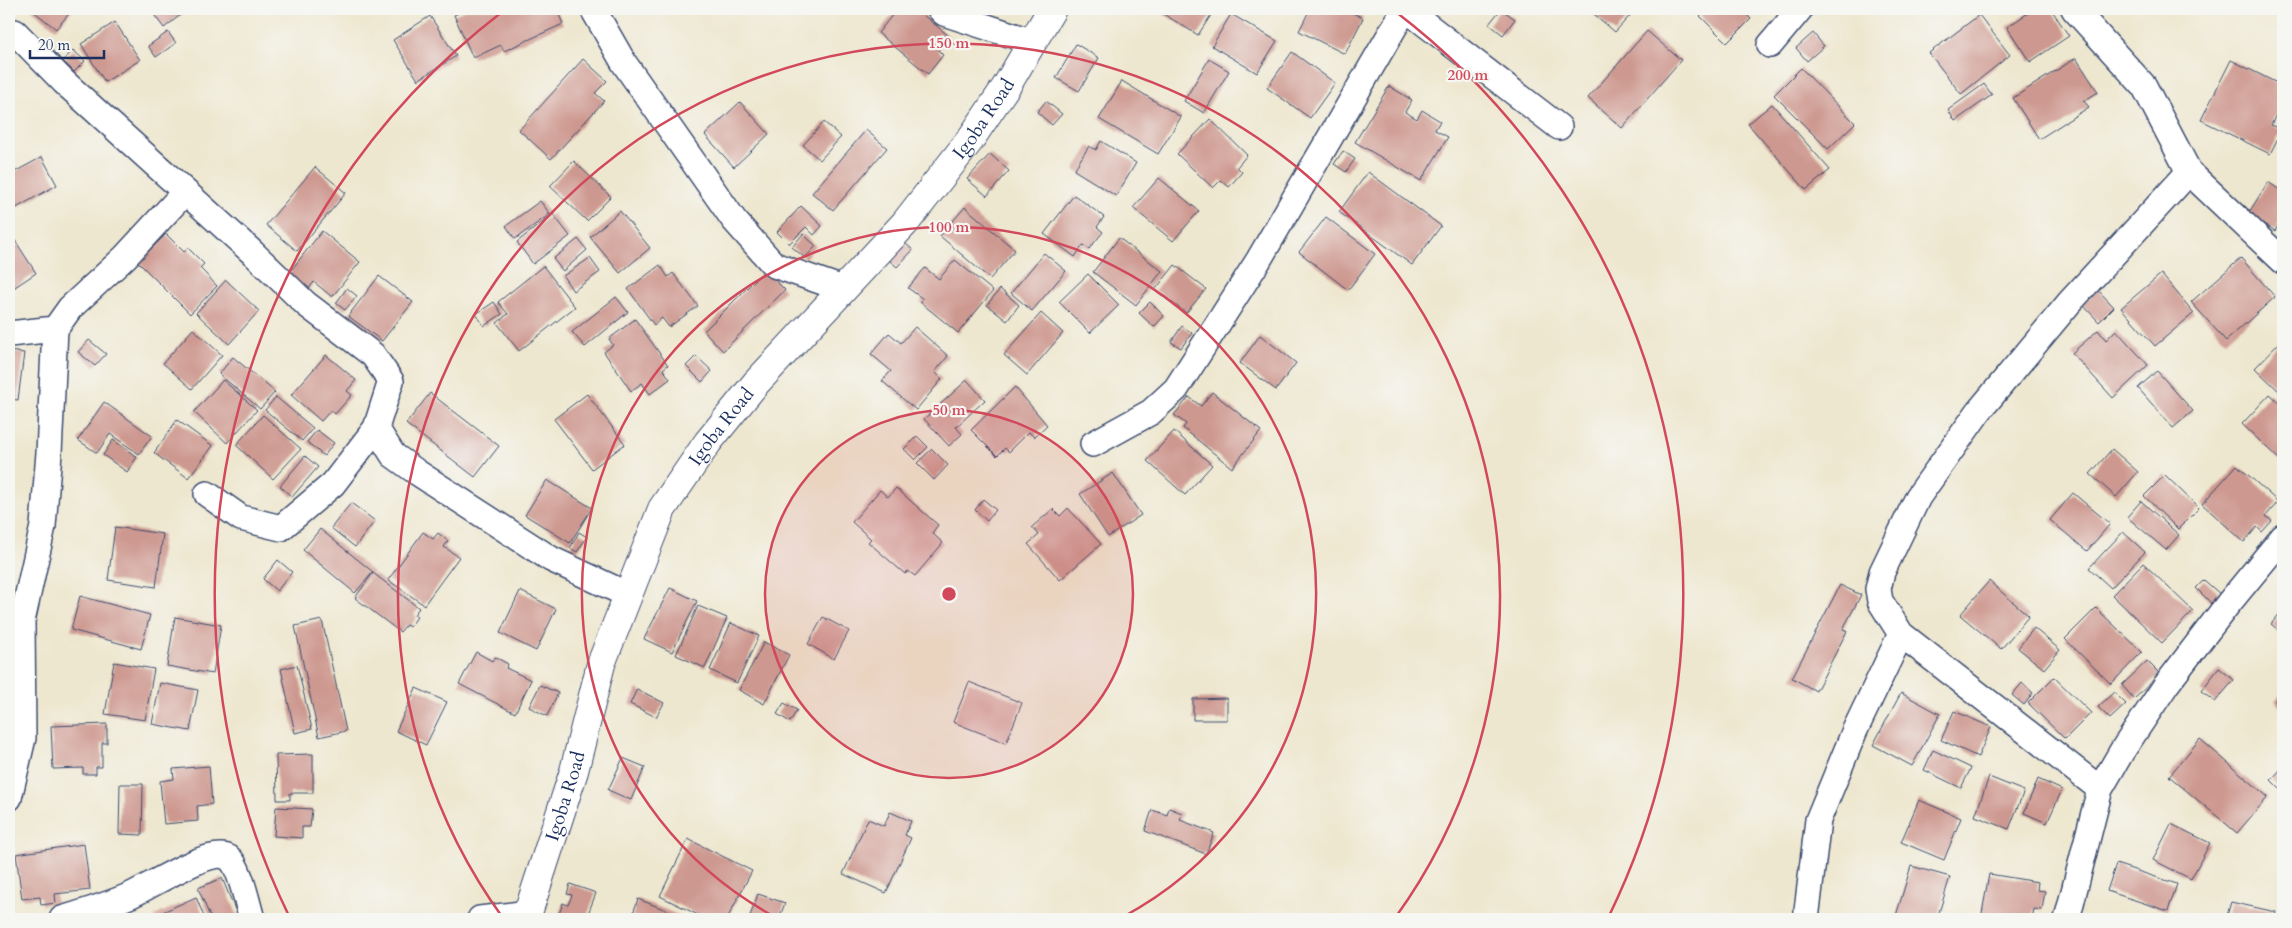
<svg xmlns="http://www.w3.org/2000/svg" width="2292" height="928" font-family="Cardo,serif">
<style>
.building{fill:#cd988f}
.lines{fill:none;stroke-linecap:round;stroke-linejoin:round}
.minor-casing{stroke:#3b4b6f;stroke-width:28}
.tertiary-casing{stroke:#3b4b6f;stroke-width:30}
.minor{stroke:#fff;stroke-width:25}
.tertiary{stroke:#fff;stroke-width:28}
.ring{fill:none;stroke:#d1495b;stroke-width:2.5}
.labels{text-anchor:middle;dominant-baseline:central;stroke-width:4.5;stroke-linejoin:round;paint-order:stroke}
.street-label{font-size:19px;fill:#1b2f5e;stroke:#f6f6f2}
.centre{fill:#d1495b;stroke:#f6f6f2;stroke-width:2.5}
.ring-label{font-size:15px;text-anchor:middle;font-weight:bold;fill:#d1495b;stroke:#f6f6f2;stroke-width:4.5;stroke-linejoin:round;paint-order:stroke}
</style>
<rect width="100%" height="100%" fill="#f6f6f2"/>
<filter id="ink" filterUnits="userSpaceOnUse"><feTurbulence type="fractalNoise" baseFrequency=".02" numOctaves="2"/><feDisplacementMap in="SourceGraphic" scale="10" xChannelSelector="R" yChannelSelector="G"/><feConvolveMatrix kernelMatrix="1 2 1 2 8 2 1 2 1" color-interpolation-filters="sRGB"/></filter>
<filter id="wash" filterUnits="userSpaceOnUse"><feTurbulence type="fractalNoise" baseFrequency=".0096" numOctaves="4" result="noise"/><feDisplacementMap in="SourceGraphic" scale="20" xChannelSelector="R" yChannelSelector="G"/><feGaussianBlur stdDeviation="1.12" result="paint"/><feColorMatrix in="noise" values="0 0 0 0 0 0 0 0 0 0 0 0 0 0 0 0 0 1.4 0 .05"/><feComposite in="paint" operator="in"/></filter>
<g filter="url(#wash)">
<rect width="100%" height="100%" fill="#eee7cf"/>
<g id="blocks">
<path class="building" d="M31 9H73L56 29Z
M150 9H188L164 28Z
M467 9H561L557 10 563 24 504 51 501 45 473 58 454 15Z
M897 9H916L949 36 938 50 943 55 928 74 878 33Z
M1155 9H1215L1198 35Z
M1310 9H1345L1363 18 1345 54 1299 31Z
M1501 9 1515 19 1503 35 1489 24Z
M1588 9H1636L1615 32Z
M1707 9H1741L1751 19 1727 43 1700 16Z
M2034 9H2051L2069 36 2030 62 2007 27Z
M1231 14 1277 41 1257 73 1212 46Z
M1979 15 2010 55 1961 94 1929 53Z
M430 16 456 56 418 80 393 40Z
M115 22 140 60 105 82 81 44Z
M1647 31 1681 60 1622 128 1588 98Z
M168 32 176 43 156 57 148 46Z
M1813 33 1824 46 1807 61 1796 48Z
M1076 44 1099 58 1079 91 1056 78Z
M73 50 85 61 74 72 63 61Z
M1292 52 1335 83 1310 118 1267 88Z
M2076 58 2098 92 2084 101 2089 107 2039 139 2013 98Z
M583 59 607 81 595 93 604 101 551 159 519 130Z
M1209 59 1229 71 1204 113 1184 101Z
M2231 60 2283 86V101L2271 125 2282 130 2270 154 2201 120Z
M1801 68 1855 123 1828 149 1774 95Z
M1122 81 1181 117 1158 154 1099 119Z
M1984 84 1992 95 1955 121 1948 110Z
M1389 86 1412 100 1405 112 1417 119 1422 110 1440 121 1435 130 1448 137 1421 181 1355 142Z
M1046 101 1062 114 1052 125 1037 112Z
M740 102 769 134 734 167 705 135Z
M1772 104 1830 170 1806 190 1748 124Z
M1210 119 1247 155 1237 167 1242 172 1229 187 1221 180 1213 188 1177 154Z
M824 122 841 137 820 160 803 145Z
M866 130 887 148 833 210 812 193Z
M1101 141 1136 163 1116 196 1074 170 1089 146 1096 150Z
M1343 151 1355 159 1346 172 1334 164Z
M990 154 1009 171 987 196 967 179Z
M42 157 57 185 9 212V175Z
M574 161 611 197 587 221 550 186Z
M315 167 346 193 297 251 266 225Z
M1368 172 1441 226 1412 265 1339 212Z
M1159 178 1199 211 1173 241 1133 208Z
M2268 182 2283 192V217L2275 231 2248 214Z
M1074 195 1104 217 1097 227 1103 232 1089 249 1083 245 1075 257 1044 234Z
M540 201 550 214 515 239 506 226Z
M801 206 822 226 814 235 806 227 789 244 777 232Z
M965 207 1015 250 990 279 940 236Z
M620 211 650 248 620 273 590 237Z
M553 214 570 236 533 264 517 242Z
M1326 217 1375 254 1348 290 1299 252Z
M9 231 36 273 9 291Z
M322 231 360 262 332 297 314 282 308 290 288 274Z
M166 234 184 252 188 248 204 264 200 268 217 286 190 314 138 262Z
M803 234 816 246 805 258 792 247Z
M1119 238 1162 271 1136 305 1093 272Z
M578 239 587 250 563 271 553 259Z
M905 243 913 250 897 267 889 260Z
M1044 253 1066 271 1032 311 1011 293Z
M590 258 600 272 573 291 563 276Z
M2241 258 2275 297 2226 341 2191 302Z
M955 260 993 291 958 333 920 302 923 299 908 288 925 268 939 279Z
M660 265 668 277 673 273 698 306 669 327 662 318 654 325 628 289Z
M1175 265 1206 289 1186 313 1155 290Z
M543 266 575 307 519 351 497 323 508 314 498 302Z
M765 270 785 290 723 351 704 331Z
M1088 274 1119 305 1090 333 1059 302Z
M2161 274 2194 313 2155 346 2121 308Z
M379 276 413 302 382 341 348 316Z
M226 280 259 311 229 344 196 313Z
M347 288 357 296 345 310 336 303Z
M1000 289 1019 305 1007 321 987 305Z
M2097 289 2114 307 2099 322 2082 304Z
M616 297 628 312 585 347 572 332Z
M494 302 502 314 484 326 476 314Z
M1150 302 1164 316 1154 327 1139 313Z
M1041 313 1063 333 1027 375 1004 355Z
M635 319 668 365 663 369 670 379 650 394 642 383 631 391 604 352 613 345 609 339Z
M1182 326 1192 333 1181 348 1171 342Z
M915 327 948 356 935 372 942 379 916 410 882 381 891 371 871 354 889 333 901 343Z
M193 329 222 355 192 389 163 363Z
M2098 330 2106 340 2116 330 2148 365 2113 398 2072 353Z
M1260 335 1296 363 1276 390 1240 363Z
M2283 339V395L2255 368Z
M89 340 106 354 95 366 78 352Z
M9 351 24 353 18 400 9 399Z
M326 355 356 380 347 391 352 395 335 414 331 410 321 421 291 395Z
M696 356 712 371 702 382 686 366Z
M233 357 275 392 260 409 219 374Z
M2157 371 2193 411 2173 428 2138 388Z
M223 380 257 410 227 443 194 412Z
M967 380 985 400 956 427 962 434 949 446 924 419Z
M1015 387 1047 425 1034 437 1029 432 1009 452 1005 448 997 456 971 430Z
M1212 392 1261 431 1232 468 1183 428 1186 424 1174 415 1189 397 1201 406Z
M430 393 499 446 475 477 406 424Z
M587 394 625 444 592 469 554 419Z
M2270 394 2283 406V463L2242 424Z
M276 397 313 428 302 441 265 410Z
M104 402 152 436 139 454 110 434 97 453 78 440Z
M263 415 301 449 273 479 236 445Z
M177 420 213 446 188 478 154 453Z
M317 430 334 443 324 456 307 442Z
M1174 431 1212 465 1185 495 1147 461Z
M917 436 928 447 915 460 904 449Z
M113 440 137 457 127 472 103 455Z
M932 449 948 465 934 480 917 463Z
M2112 449 2138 472 2116 497 2090 474Z
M305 456 318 467 292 497 280 486Z
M2237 465 2278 502 2266 516 2272 521 2262 532 2257 527 2244 542 2202 504Z
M1113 473 1141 515 1108 537 1080 494Z
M2165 475 2199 508 2178 529 2144 496Z
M547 480 592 508 570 543 525 515Z
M896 488 938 525 932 533 943 543 915 576 908 571 905 574 868 542 871 539 852 522 880 490 888 497Z
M2073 493 2110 524 2087 551 2050 520Z
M983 499 996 510 987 521 975 510Z
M2141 501 2179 535 2166 550 2127 517Z
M351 503 375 521 355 547 331 528Z
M1068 508 1101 544 1060 580 1028 544 1039 535 1032 527 1053 509 1060 516Z
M115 527 163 534 156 587 108 580Z
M320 529 373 572 355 593 303 550Z
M423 532 433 539 438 533 448 541 444 547 459 557 424 605 388 580Z
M579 532 587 537 577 552 570 548Z
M2123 532 2145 552 2111 588 2089 568Z
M278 560 292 572 277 591 263 579Z
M2143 563 2193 611 2162 643 2112 595Z
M373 573 419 608 414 615 417 617 410 627 406 625 400 632 355 598Z
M2204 580 2221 595 2212 604 2196 588Z
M1989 581 2029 616 2001 649 1960 615Z
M1840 585 1861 595 1843 629 1847 631 1816 691 1792 678Z
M670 588 697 601 672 652 644 639Z
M520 591 556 609 536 651 500 633Z
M80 596 150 615 141 649 71 630Z
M698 606 727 618 705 668 676 655Z
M2096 608 2142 652 2111 684 2065 639Z
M2282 611 2283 612V634L2271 624Z
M175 617 221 625 213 674 167 666Z
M823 617 849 631 834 659 808 644Z
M322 620 346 731 319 737 295 626Z
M731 623 759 636 737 683 710 670Z
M2034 628 2060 650 2044 669 2018 648Z
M764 642 789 655 764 704 739 690Z
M476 652 492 661 495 657 508 664 506 668 531 680 515 713 459 684Z
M2147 661 2160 674 2134 699 2122 685Z
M114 662 154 669 145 720 105 714Z
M297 665 312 729 295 733 281 669Z
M2219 668 2234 680 2215 702 2201 691Z
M2054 677 2091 713 2065 739 2028 703Z
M969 682 1022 703 1006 743 953 722Z
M160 683 198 690 190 731 152 724Z
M2022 683 2033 693 2024 705 2012 695Z
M540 685 558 693 547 716 529 707Z
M416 688 447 702 426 745 396 731Z
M637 689 664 703 656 717 630 704Z
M2283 690V708L2275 701Z
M2114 692 2126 704 2110 719 2098 707Z
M1901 693 1940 714 1912 766 1873 745Z
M1227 698V720H1193V699Z
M784 703 797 710 790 722 777 714Z
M1954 711 1991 727 1978 757 1941 740Z
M107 724V743H102V767H96V774H83V768L53 769 51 726Z
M2200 739 2268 797 2237 833 2169 776Z
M1933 750 1971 768 1961 788 1924 770Z
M313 754V793H290V800H277L276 755Z
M623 758 645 767 631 800 608 790Z
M209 766 212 804 197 806 198 821 164 824 160 781 174 779 173 769Z
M2283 767V792L2271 780Z
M1989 777 2024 791 2009 829 1975 816Z
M2038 779 2062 790 2047 823 2024 813Z
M120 784H143L142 835 119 834Z
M1919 800 1961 818 1944 860 1901 842Z
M276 807 312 809 310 827H302V838L274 836Z
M1169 808 1182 813 1180 820 1214 833 1206 854 1145 831 1152 810 1167 815Z
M890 812 911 821 905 835 911 838 886 893 843 874 868 819 884 826Z
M2171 824 2210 843 2191 879 2153 860Z
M688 839 752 871 727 919H706L660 896Z
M84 844 90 890 55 894 56 903 41 905 40 897 22 899 16 854Z
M2116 864 2177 884 2168 911 2107 891Z
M1911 866 1950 877 1937 919H1895Z
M1989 874 2038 882 2037 890 2045 891 2042 910 2034 909 2032 919H1981Z
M222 878 239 919H211L198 888Z
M570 884 596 893 586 919H557L563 903 568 905 572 895 567 894Z
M758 894 785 903 779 919H749Z
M196 897 205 919H156L154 916Z
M638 899 689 919H640L632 916Z
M2231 902 2276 912 2274 919H2226Z"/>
</g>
</g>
<g filter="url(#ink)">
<use href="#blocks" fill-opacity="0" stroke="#3b4b6f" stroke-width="1"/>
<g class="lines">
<defs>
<path id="minor" d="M593 9 624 63 734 220 774 265 843 289
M940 9 944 13 1033 42
M1406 9 1559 127
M2074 9 2144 86 2189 172 2283 261
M9 31 15 32 64 82 253 253 306 304 373 355 391 381 376 428 393 455 418 473 551 559 628 595
M1770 45 1800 9
M9 334 55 329
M1093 444 1151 412 1176 389 1258 261 1405 9
M207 494 241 518 281 528 333 484 376 428
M1901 634 2100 789
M9 798 23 738 22 621 43 526 49 453 55 329 70 308 125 257 184 193
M62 919C85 912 108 905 131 895 150 887 211 846 229 858 240 866 248 906 252 919
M480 919 528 913
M1806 919 1818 820 1855 730 1901 634 1880 601 1878 589 1882 572 1918 497 1979 411 2069 303 2189 172
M2067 919 2100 789 2122 751 2166 685 2228 604 2283 537"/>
<g id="tertiary">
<path id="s1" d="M526 919 574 771 601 664 662 509 708 442 756 383 905 223 970 140 1007 85 1052 9"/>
</g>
</defs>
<use href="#minor" class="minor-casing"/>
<use href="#tertiary" class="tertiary-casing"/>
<use href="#minor" class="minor"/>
<use href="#tertiary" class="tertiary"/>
</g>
</g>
<circle cx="949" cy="594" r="184" fill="#d1495b" fill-opacity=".12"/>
<g class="ring">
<circle cx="949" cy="594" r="184"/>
<path d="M777 918A367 367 0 1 1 1121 918"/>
<path d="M503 918A551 551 0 1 1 1395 918"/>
<path d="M289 916A734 734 0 0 1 502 12M1396 12A734 734 0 0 1 1609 916"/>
</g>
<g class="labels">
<g class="street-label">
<text stroke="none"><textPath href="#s1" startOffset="939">Igoba Road</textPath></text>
<text stroke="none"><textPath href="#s1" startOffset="534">Igoba Road</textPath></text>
<text stroke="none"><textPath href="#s1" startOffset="129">Igoba Road</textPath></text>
</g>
</g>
<circle cx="949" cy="594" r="8" class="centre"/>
<g class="ring-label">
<text x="949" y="48">150 m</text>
<text x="1468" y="80">200 m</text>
<text x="949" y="232">100 m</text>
<text x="949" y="415">50 m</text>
</g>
<rect width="2292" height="928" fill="none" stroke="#f6f6f2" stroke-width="30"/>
<path d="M30 50v8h74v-8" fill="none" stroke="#1b2f5e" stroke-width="2.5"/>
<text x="38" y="50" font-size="15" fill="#1b2f5e" stroke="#f6f6f2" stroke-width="4" paint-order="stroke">20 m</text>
</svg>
